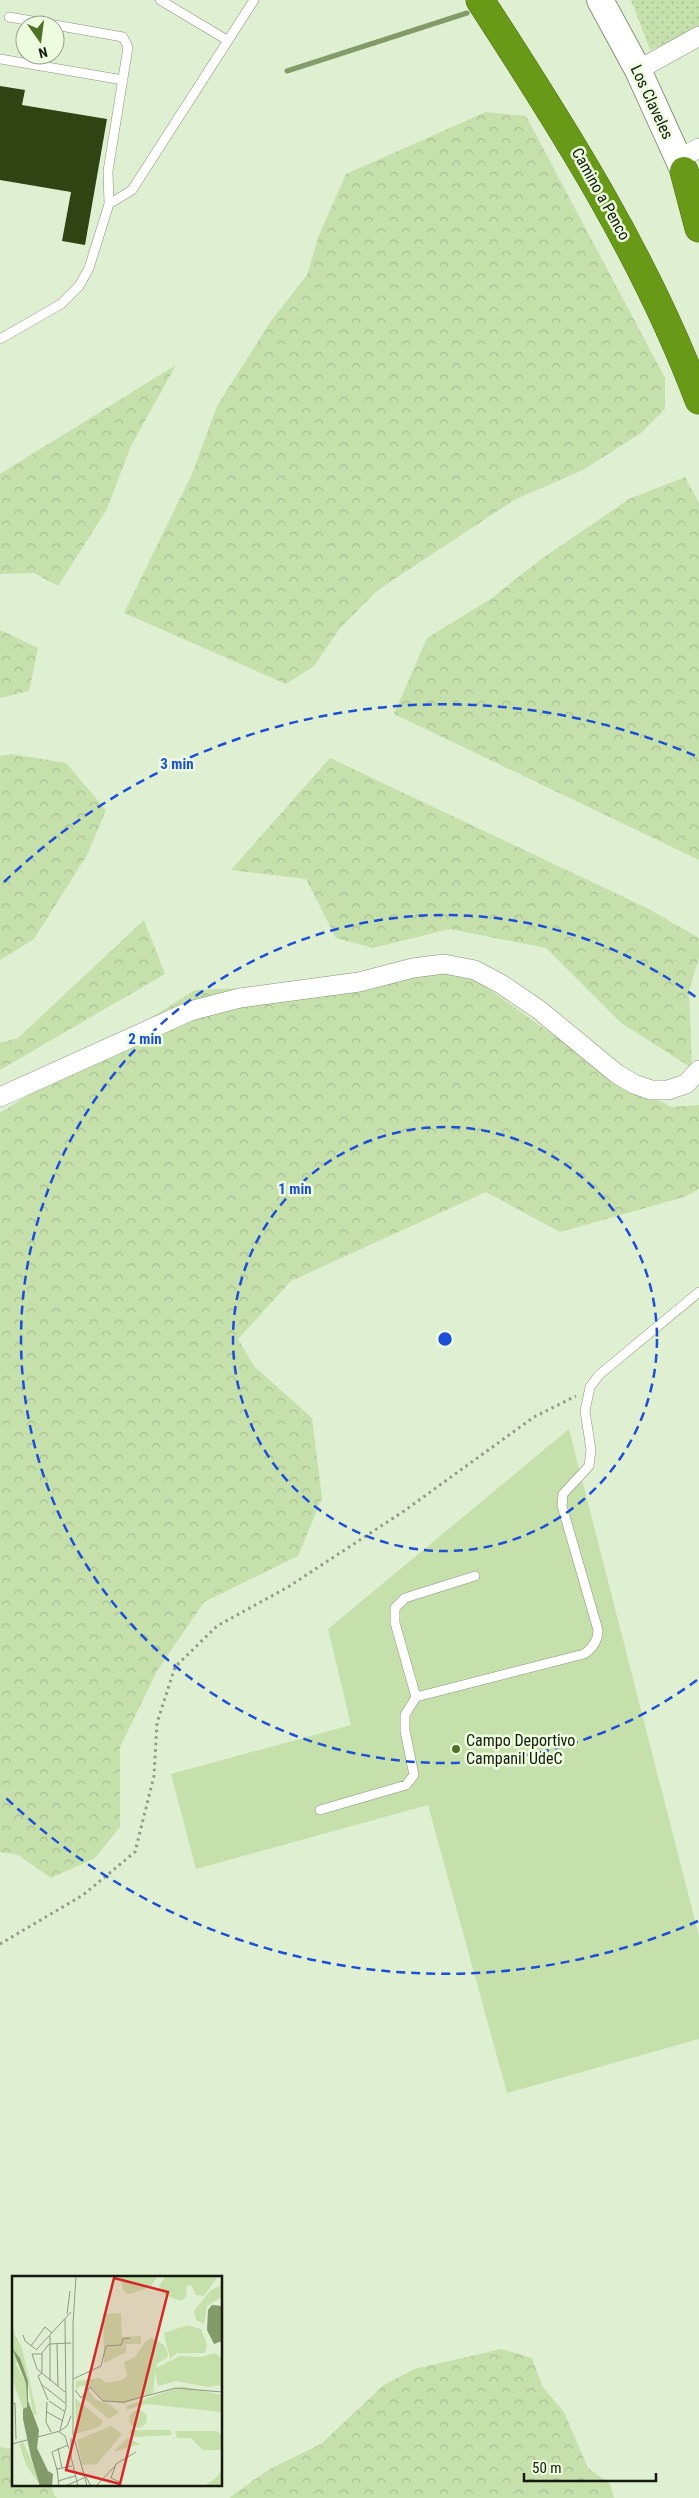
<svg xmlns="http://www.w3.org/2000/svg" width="699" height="2498" font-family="'Roboto Condensed',sans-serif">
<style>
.green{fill:url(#green-dots)}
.forest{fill:url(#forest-crowns)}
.pitch{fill:#c6e0ac}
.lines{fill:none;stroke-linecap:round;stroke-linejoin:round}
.stream{stroke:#829b68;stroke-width:5}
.building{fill:#2f4412}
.lane-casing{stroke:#869478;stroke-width:10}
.street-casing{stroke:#869478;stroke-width:20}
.secondary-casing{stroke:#869478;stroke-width:28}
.highway-casing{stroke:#4c6d14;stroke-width:29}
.path{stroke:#909b85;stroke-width:3;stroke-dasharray:2.5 4;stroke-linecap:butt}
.lane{stroke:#fff;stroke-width:9}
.street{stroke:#fff;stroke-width:19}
.secondary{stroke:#fff;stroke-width:26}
.highway{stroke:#699a17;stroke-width:28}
.ring{fill:none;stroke:#1d4ed8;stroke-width:2.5;stroke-dasharray:9 6}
.poi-dot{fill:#517127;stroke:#edfcde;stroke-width:2}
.labels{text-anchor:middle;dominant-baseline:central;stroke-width:5;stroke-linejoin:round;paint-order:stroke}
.street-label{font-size:16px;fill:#151a0f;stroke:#edfcde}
.poi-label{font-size:16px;fill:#151a0f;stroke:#edfcde;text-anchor:start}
.inset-road{fill:none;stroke:#8e9a83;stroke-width:1}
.view{fill:#d62828;fill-opacity:0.15;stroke:#d62828;stroke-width:2.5}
.inset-edge{fill:none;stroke:#151a0f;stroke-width:2.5}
.centre{fill:#1d4ed8;stroke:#edfcde;stroke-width:2.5}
.ring-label{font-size:15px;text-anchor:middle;font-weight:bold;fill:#1d4ed8;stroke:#edfcde;stroke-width:5;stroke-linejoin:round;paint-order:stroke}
</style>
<defs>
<pattern id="green-dots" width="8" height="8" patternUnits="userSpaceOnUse" patternTransform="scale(1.25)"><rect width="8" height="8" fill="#c6e0ac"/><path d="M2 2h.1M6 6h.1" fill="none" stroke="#a9c093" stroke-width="1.8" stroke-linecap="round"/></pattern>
<pattern id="forest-crowns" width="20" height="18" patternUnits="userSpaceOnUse" patternTransform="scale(1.25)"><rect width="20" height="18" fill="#c6e0ac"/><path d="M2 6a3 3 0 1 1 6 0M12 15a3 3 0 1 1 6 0" fill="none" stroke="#a9c093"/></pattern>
</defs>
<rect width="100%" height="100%" fill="#dfefd1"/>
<path class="green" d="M631 0H699V31L650 50Z"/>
<path class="forest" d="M486 112 526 116 665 378V409L641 433 583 470 514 500 378 590 340 628 314 666 286 684 124 613 192 474 217 406 271 321 307 275 319 235 346 174Z
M176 365 131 446 107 509 58 586 34 573 0 574V474Z
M685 477 699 503V860L394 714 427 638 492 598 540 560 629 499Z
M0 630 38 648 29 691 0 698Z
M12 754 66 763 106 810 87 855 34 939 0 960V756Z
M330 758 647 908 699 938V958L689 990 692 1068 621 1023 546 948 450 929 373 948 336 938 306 879 231 870Z
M144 920 165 974 0 1070V1043L18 1038Z
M452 963 601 1069 671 1107 699 1105V1189L684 1197 560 1232 486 1192 291 1281 238 1339 254 1366 312 1418 322 1498 298 1556 204 1602 157 1671 120 1747V1827L95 1858 51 1878 18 1855 0 1852V1113L195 990 336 984Z
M501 2349 532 2358 542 2386 564 2412 588 2468 610 2484 614 2498H229L268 2470 321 2444 385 2384 415 2369Z
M0 2447 14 2449V2484H51L54 2495 58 2498H0Z"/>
<path class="pitch" d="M569 1429 699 1936V2039L507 2093 428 1805 196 1869 171 1774 351 1725 328 1629Z"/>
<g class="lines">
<path class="stream" d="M287 71 467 13"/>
</g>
<path class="building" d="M0 86 25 90 22 105 107 119 85 245 62 241 71 192 0 180Z"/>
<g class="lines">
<defs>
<path id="lane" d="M160 0 227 40
M9 17 55 25
M0 59 123 80
M109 204 132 190 254 0
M0 339 61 304 79 286 89 268 109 204 108 171 128 47 123 37 55 25
M416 1697 395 1623V1608L405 1598 475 1576
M320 1810 406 1785 414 1775 405 1731V1715L416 1697 584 1654C593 1648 598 1641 598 1630L562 1506 563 1494 589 1466 591 1450 585 1411 590 1387 599 1375 699 1292"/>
<path id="street" d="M638 70 699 36
M678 159 699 148
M0 1097 190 1011 240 998 359 982 413 968 444 964 475 970 501 984 538 1009 617 1074 634 1084 651 1090H668L686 1084 699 1070"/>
<path id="secondary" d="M600 0 638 70 693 191"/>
<path id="highway" d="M480 0C563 128 645 256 699 400
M684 171 699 228"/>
</defs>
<use href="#lane" class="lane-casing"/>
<use href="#street" class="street-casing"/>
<use href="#secondary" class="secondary-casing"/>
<use href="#highway" class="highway-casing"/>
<path class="path" d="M0 1944 83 1895 135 1852 154 1776 157 1723 175 1667 217 1626 288 1587 404 1511 534 1417 576 1396"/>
<use href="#lane" class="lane"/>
<use href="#street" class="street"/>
<use href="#secondary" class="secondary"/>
<use href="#highway" class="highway"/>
</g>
<g class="ring">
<circle cx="445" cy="1339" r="212"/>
<path d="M697 1680A424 424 0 1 1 697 998"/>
<path d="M698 1921A635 635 0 0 1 4 1796M4 882A635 635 0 0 1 698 757"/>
</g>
<circle class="poi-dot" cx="456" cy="1749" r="5"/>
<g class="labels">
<g class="street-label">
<text transform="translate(652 102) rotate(65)">Los Claveles</text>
<text transform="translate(601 194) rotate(61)">Camino a Penco</text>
</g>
<g class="poi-label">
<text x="466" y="1740">Campo Deportivo<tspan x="466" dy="18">Campanil UdeC</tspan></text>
</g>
</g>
<g transform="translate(12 2276)">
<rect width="210" height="210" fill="#dfefd1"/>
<path d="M11 166 25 198 29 210 15 191 7 168Z" fill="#c6e0ac"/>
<path d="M108 0H145L139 11 117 18 112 16ZM154 0H206L192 20 184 19 180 10 175 9 174 21 169 25 153 19 147 10ZM210 0V21L195 30 192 48 184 44 182 35 199 14 208 10ZM176 49 189 53 195 68 193 77H165L158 83 152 57ZM140 62 152 69 156 77 155 82 146 87 144 92 168 80 189 81 203 77 210 82V109L196 111 164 105 146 110 143 95 141 118 112 128 92 125 77 110H68L64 114V105L88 102 94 107 110 104 115 100 112 86 123 81 134 65ZM170 110 210 119V136L134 128 115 134 114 130ZM75 112 84 124 97 128 107 136 97 143 72 122ZM63 122 91 145 87 151 64 158ZM117 143a9 9 0 1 1 18 0a9 9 0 1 1-18 0ZM99 150 110 158 85 188 70 189 65 164ZM119 154H158L160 159 121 161 117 157ZM163 155H205L210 160V174H191L179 162H165ZM115 162 128 168 101 176ZM210 193V210H192L204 202Z" fill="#c6e0ac"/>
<path d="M0 53 10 72 25 138 21 139 16 105 8 82 0 72ZM0 77 7 82 4 88 14 107V133H11L0 102Z" fill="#c6e0ac"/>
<path d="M109 37 110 61 129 60V68H114V76L92 87 91 38Z" fill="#c6e0ac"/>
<path d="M200 29 210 30V65L202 68 195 54 196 34ZM0 72 8 82 16 105V125L27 154 25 172 36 195 41 198 40 210H28L19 181 11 143V133L15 131 14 107Z" fill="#829b68"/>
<path class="inset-road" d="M64 0 61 48V158L75 210M55 38 58 15M11 59 13 65 25 74M38 60V105M45 68 46 110M19 70 33 51 40 57M25 73 59 36M30 78H20L25 93 53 116M30 96V77L37 68 59 67M30 97 26 100 36 124M61 103 89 90 94 70 109 69 111 63 118 62M29 108 53 127M63 114 69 122 78 111 91 125 111 126 164 112 210 116M37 125 52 135M35 126 34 146 39 156M0 128 3 127 4 163M35 136 51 145M48 154 54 131 53 43M48 155 55 150 59 140M47 156 53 160 57 173M0 168 48 155M46 172 50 192M59 181 66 210M59 182V162M45 194 40 176 56 169M46 205 63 200M108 206 99 202 104 188 124 176M47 210 45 193 60 190M53 210 74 201 79 210M84 210 103 190"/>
<path class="view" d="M102 2 156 16 108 208 54 194Z"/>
<rect width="210" height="210" class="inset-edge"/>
</g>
<circle cx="445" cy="1339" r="8" class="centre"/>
<g class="ring-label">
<text x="177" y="769">3 min</text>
<text x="145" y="1044">2 min</text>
<text x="295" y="1194">1 min</text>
</g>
<g transform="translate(40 40) rotate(166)"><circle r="24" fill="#edfcde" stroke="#97a28b"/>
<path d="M0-4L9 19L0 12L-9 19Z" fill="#517127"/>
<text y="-8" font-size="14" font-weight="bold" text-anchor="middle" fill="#151a0f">N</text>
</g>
<path d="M524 2473v8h132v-8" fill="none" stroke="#151a0f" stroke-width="2.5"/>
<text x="532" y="2473" font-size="15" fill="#151a0f" stroke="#edfcde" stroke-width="4" paint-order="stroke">50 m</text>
</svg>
